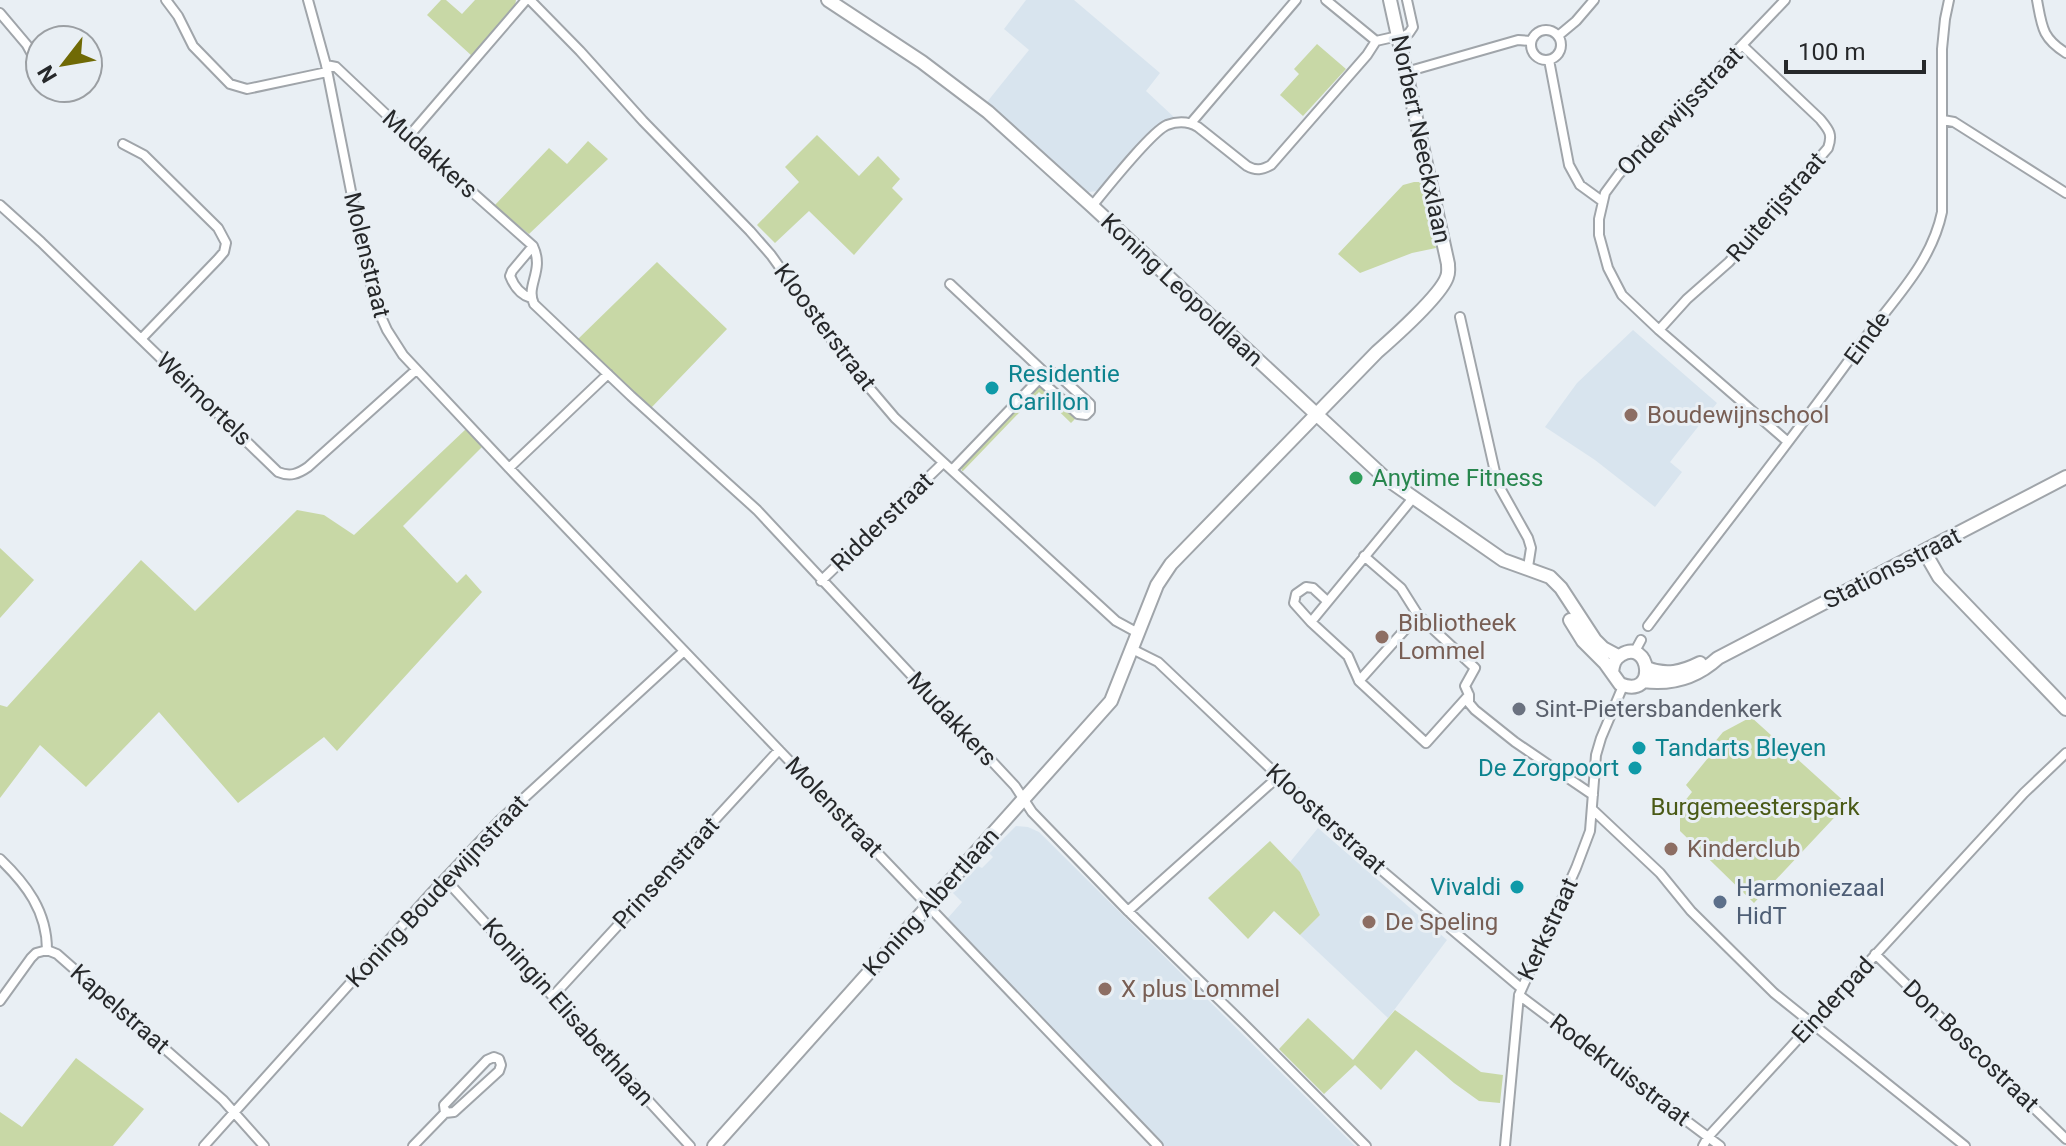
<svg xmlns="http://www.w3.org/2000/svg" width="2066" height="1146" font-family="Roboto,sans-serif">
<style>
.built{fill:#d8e4ee}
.green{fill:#c8d8a6}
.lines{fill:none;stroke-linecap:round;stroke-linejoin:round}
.minor-casing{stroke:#a0a5aa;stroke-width:12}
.secondary-casing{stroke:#a0a5aa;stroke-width:16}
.minor{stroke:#fff;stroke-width:8}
.secondary{stroke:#fff;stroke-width:12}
.culture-dot{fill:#0f9aa8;stroke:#e9eff4;stroke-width:3}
.education-dot{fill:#8d6e63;stroke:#e9eff4;stroke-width:3}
.leisure-dot{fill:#2e9e5b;stroke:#e9eff4;stroke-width:3}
.worship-dot{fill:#6b7280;stroke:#e9eff4;stroke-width:3}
.service-dot{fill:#5c6f8a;stroke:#e9eff4;stroke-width:3}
.labels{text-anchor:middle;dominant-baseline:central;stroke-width:6;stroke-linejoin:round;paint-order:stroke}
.street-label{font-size:24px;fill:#26282a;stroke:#e9eff4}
.culture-label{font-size:24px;fill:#0d838f;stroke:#e9eff4;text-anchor:start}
.education-label{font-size:24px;fill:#785e54;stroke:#e9eff4;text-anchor:start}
.leisure-label{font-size:24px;fill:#27864d;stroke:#e9eff4;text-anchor:start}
.worship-label{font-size:24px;fill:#5b616d;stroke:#e9eff4;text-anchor:start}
.park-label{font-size:24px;fill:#4a5a16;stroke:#e9eff4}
.service-label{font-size:24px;fill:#4e5e75;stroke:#e9eff4;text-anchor:start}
</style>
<rect width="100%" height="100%" fill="#e9eff4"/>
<path class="built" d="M1026 0H1074L1160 73 1146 91 1176 119 1165 121 1153 130 1099 191 1088 192 987 102 1029 50 1004 29Z
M1633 330 1717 403 1670 462 1682 472 1655 507 1595 460 1545 427 1577 383Z
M1016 826 1028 827 1039 832 1355 1146H1162L947 919 962 902 953 893 978 866 982 868 993 857 989 853Z
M1318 828 1447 940 1388 1018 1300 935 1320 915 1300 872 1290 862Z"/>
<path class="green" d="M441 0H446L462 14 475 0H516L515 6 472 56 427 15Z
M1317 44 1346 69 1303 116 1280 95 1299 74 1294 69Z
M817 135 859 176 878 156 900 179 892 188 903 199 854 255 809 211 775 243 757 225 799 182 785 167Z
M588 141 608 159 529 234 494 206 549 148 567 164Z
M1414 182H1421L1436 248 1412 253 1360 273 1338 254 1403 185Z
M657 262 727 329 651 408 577 340Z
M1040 386 1075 419 1071 423 1039 392 963 471H962L961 468 965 462Z
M466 429 483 446 403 526 457 583 466 574 482 592 337 751 324 737 238 803 159 712 86 787 40 745 0 798V705L7 707 141 560 195 611 297 510 324 515 354 535Z
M0 548 34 580 0 618Z
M1751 717 1847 804 1754 903 1680 831V807L1692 792 1686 785 1708 758 1704 755 1723 732Z
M1270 841 1300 872 1320 915 1300 935 1274 911 1248 939 1208 898Z
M1395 1010 1481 1072 1503 1075 1500 1103 1479 1101 1454 1083 1416 1050 1381 1090 1355 1065 1324 1094 1279 1049 1308 1018 1353 1060Z
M76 1058 144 1109 113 1146H0V1112L22 1127Z"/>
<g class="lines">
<defs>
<path id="minor" d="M166 0 178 16 193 46 230 84 247 89 327 72
M308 0 326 65 365 262 377 308 387 330 403 355 509 468 1158 1146
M530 0 580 51 643 121 750 231 771 255 849 364 895 418 1116 621 1138 633
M1326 0 1376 41 1398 36
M1785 0 1619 174 1605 193 1599 219V235L1608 268 1622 295 1659 330 1788 442
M2037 0C2042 27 2042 38 2066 53
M0 13 27 45 38 65
M1531 45a15 15 0 1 1 30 0a15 15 0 1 1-30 0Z
M1558 36 1576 21 1594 0
M1399 39 1409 33 1413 27 1407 0
M1549 60 1569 165 1580 185 1602 201
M326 65 336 67 409 136 533 246C545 271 525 285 534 304L631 396 757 510 1015 786 1032 812 1128 911 1246 1026 1366 1146
M1406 72 1518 40 1531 41
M1943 120 1954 122 2066 193
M1191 123 1296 0
M409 136 526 0
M123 144 144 155 218 228 226 243 224 252 218 259 142 338
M0 205 41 242 278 472C290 477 298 474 308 467L416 370
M1092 206C1106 189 1151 132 1167 125 1178 121 1188 121 1198 127L1247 166C1256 171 1262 170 1271 165L1367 55 1376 41
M950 284 1045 373 952 470
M531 298C521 295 514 286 510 276L512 271 533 246
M1460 317 1495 472 1500 488 1528 538 1531 548 1528 567
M1659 330 1687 299 1729 262 1741 248 1828 148C1833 134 1829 130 1820 119L1743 46
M1039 379 1078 414 1086 415 1090 411V404L1056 373H1045
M509 468 608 374
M821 581 943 463
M1327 601 1313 588 1306 587 1296 594 1294 603 1311 622 1413 498
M1311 622 1348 656 1359 681 1426 743 1469 695 1465 686 1475 668 1418 615 1401 588 1364 556
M1648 626C1718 532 1792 440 1860 345 1891 302 1931 265 1942 212V49L1945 19 1949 0
M1132 649 1158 662 1347 841 1521 988
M1634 653 1641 640
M1359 681 1418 615
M1469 695V703L1475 710 1515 742 1593 795
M1593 810 1660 873 1691 911 1774 993 1965 1146
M0 859C26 884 47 911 47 950
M445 879 690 1146
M1128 911 1279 776
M47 950 57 954 223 1100 264 1146
M1875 954 2066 1139
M554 995 779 750
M1519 995 1720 1146
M0 1001 31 958 36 953 47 950
M204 1146 433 891 499 821 684 651
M413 1146 445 1113 454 1112 499 1071 501 1065 499 1059 494 1057 487 1060 444 1105 445 1113
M1505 1146 1519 995 1576 868 1590 831 1596 755 1601 738 1623 686
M1703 1146 1708 1137 2024 793 2066 753"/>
<path id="secondary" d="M828 0 922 62 988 112 1092 206 1384 477 1503 560 1550 577 1561 588 1595 640 1603 648 1618 656
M1924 551 1939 577 2066 709
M1570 620 1583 641 1605 663 1620 684C1659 700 1650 637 1621 655 1614 659 1613 665 1612 672
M1647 668C1666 676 1682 672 1700 663
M1643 681C1672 685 1696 678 1718 658L2066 477
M714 1146 1111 701 1157 585 1171 564 1377 352C1393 338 1441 295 1447 277 1449 272 1448 270 1448 264L1390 0"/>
</defs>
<use href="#minor" class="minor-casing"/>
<use href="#secondary" class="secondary-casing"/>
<use href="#minor" class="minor"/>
<use href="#secondary" class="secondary"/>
</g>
<g class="culture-dot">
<circle cx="992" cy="388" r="8"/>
<circle cx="1639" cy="748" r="8"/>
<circle cx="1635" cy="768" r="8"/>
<circle cx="1517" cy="887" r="8"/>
</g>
<g class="education-dot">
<circle cx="1631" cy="415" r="8"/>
<circle cx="1382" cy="637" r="8"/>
<circle cx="1671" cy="849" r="8"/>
<circle cx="1369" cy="922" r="8"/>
<circle cx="1105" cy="989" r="8"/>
</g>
<circle class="leisure-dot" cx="1356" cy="478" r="8"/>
<circle class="worship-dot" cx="1519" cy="709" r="8"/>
<circle class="service-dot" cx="1720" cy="902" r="8"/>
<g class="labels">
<g class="street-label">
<text transform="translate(1680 111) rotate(-46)">Onderwijsstraat</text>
<text transform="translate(1421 139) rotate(78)">Norbert Neeckxlaan</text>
<text transform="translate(430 154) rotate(42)">Mudakkers</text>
<text transform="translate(1776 207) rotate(-49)">Ruiterijstraat</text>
<text transform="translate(367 255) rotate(76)">Molenstraat</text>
<text transform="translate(1182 290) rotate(43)">Koning Leopoldlaan</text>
<text transform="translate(825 327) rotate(53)">Kloosterstraat</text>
<text transform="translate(1867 338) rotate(-54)">Einde</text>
<text transform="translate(204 399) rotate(44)">Weimortels</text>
<text transform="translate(882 522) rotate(-44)">Ridderstraat</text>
<text transform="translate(1892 568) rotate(-27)">Stationsstraat</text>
<text transform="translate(952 719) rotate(47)">Mudakkers</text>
<text transform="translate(834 807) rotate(46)">Molenstraat</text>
<text transform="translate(1326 819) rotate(42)">Kloosterstraat</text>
<text transform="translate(666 873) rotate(-47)">Prinsenstraat</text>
<text transform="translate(437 891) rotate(-47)">Koning Boudewijnstraat</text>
<text transform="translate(931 902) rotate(-48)">Koning Albertlaan</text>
<text transform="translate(1548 929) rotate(-65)">Kerkstraat</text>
<text transform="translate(1833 1000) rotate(-47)">Einderpad</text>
<text transform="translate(120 1009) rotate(41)">Kapelstraat</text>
<text transform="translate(568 1012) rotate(48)">Koningin Elisabethlaan</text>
<text transform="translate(1971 1046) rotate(44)">Don Boscostraat</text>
<text transform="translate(1620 1070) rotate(37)">Rodekruisstraat</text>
</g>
<g class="culture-label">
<text x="1008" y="374">Residentie<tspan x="1008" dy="28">Carillon</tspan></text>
<text x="1655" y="748">Tandarts Bleyen</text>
<text x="1619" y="768" text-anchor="end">De Zorgpoort</text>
<text x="1501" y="887" text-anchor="end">Vivaldi</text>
</g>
<g class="education-label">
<text x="1647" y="415">Boudewijnschool</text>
<text x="1398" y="623">Bibliotheek<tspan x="1398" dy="28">Lommel</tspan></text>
<text x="1687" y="849">Kinderclub</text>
<text x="1385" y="922">De Speling</text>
<text x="1121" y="989">X plus Lommel</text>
</g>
<g class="leisure-label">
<text x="1372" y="478">Anytime Fitness</text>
</g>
<g class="worship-label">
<text x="1535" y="709">Sint-Pietersbandenkerk</text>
</g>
<g class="park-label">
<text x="1755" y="807">Burgemeesterspark</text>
</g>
<g class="service-label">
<text x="1736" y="888">Harmoniezaal<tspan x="1736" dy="28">HidT</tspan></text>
</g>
</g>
<g transform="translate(64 64) rotate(239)"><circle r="38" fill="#e9eff4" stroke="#9b9fa3" stroke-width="2"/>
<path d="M0-6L14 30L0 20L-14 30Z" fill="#706a05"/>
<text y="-12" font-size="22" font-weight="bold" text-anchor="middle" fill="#26282a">N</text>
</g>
<path d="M1786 60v12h138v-12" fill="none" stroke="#26282a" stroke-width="4"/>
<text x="1798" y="60" font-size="24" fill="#26282a" stroke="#e9eff4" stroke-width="6" paint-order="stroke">100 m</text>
</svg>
